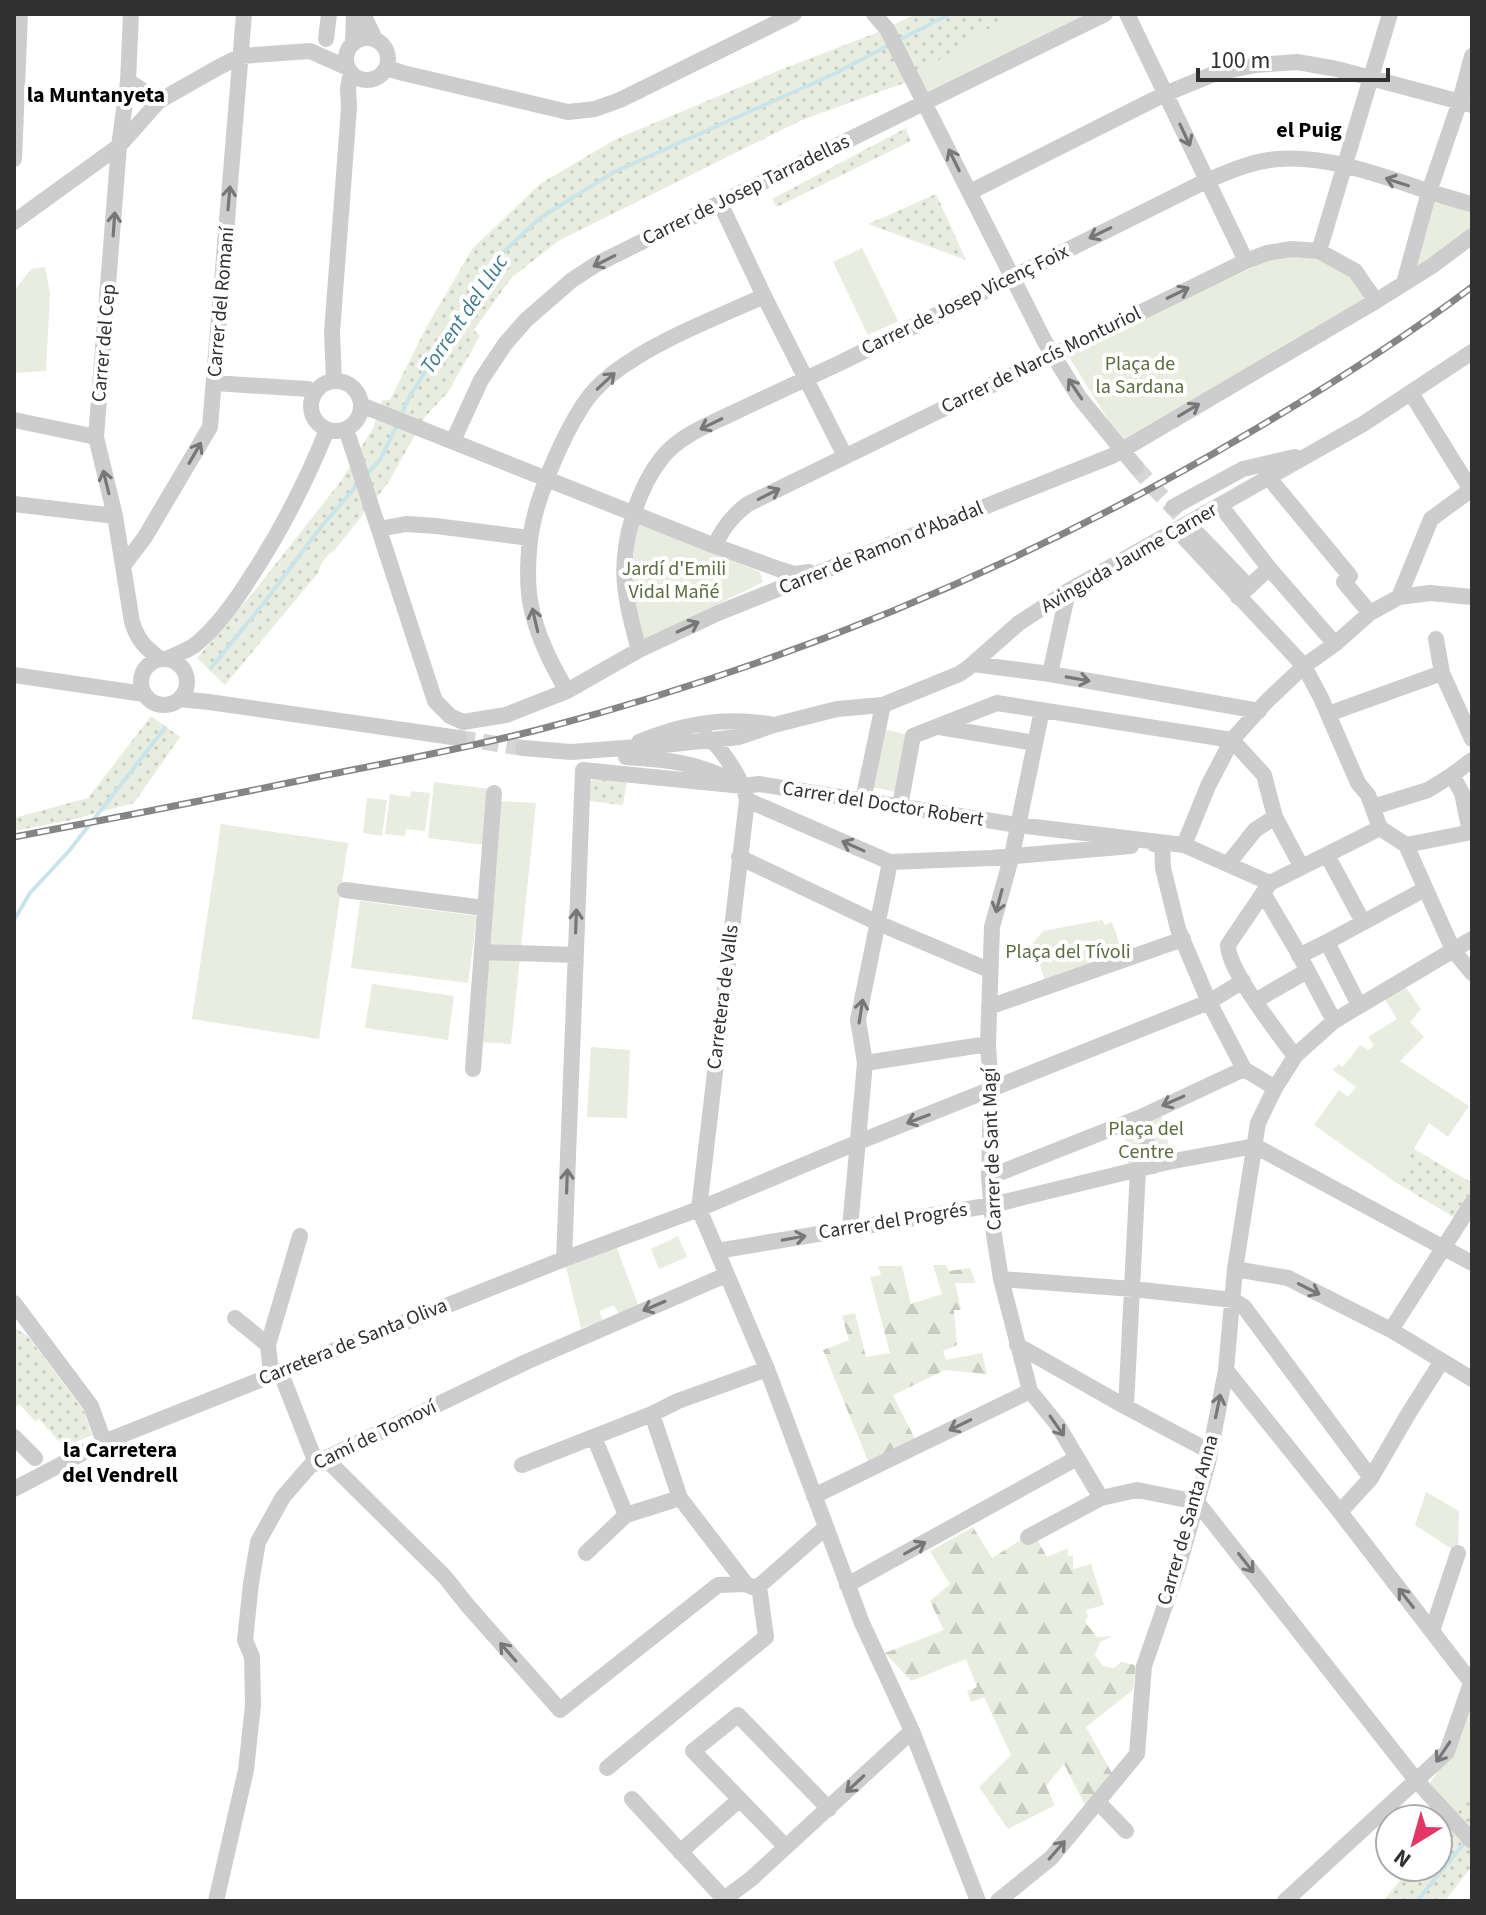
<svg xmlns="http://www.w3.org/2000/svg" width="1486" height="1915" font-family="'Source Sans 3',sans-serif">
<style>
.grass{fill:url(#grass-dots)}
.forest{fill:url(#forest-firs)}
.park{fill:#e9eddf}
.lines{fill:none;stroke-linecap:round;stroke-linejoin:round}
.stream{stroke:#c9e4ea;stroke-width:4}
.minor-tunnel{stroke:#d6d6d6;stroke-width:16;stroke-dasharray:16 8;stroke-linecap:butt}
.minor{stroke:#cdcdcd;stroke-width:16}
.rail-casing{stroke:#858585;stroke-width:7}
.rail{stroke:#fff;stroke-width:4;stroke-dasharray:12;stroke-linecap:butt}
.oneway{stroke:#777}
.labels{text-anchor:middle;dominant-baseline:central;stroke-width:8;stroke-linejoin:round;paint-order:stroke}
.street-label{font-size:20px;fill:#303030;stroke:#fff}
.park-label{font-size:20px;fill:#5d6c3e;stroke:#fff}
.neighbourhood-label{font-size:22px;font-weight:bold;fill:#000;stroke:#fff}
.water-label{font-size:22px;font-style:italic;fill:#3c7c8c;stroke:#fff}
</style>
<defs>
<pattern id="grass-dots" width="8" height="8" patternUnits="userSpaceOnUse" patternTransform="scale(2)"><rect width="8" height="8" fill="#e9eddf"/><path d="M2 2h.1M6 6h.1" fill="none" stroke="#c8ccc0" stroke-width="1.8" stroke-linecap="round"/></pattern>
<pattern id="forest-firs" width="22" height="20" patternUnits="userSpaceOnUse" patternTransform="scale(2)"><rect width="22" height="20" fill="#e9eddf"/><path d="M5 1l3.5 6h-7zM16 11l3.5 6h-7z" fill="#c8ccc0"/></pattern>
</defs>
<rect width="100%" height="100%" fill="#fff"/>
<path class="grass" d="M916 14H1023L998 33 904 83 802 120 560 240 512 277 474 330 480 336 448 392 425 417 388 483 334 551C325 556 321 563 318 573L225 685 197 658 256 589 341 481 373 428 382 400H390L426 328 473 248 540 184 616 139 790 66 876 33Z
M906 128 911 141 777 207 772 199Z
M936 194 966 260 868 224Z
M151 716 180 737 134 803 71 820 14 831V818L88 798Z
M598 776 627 780 623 805 588 801 587 784Z
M1414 1149 1472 1183V1191L1455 1218 1395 1182Z
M14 1328 28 1336 84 1411 92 1435 64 1447 39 1419 35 1421 19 1404 14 1408Z
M1472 1788V1866L1445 1901H1383L1411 1867H1438V1834Z"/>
<path class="forest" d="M933 1265H946L949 1271 970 1268 976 1283H955L961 1310H954L957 1345 943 1351 946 1360 982 1353 987 1374 945 1370 893 1395 916 1441 870 1466 823 1350 849 1340 842 1316 855 1313 866 1357 890 1353 870 1277 881 1275 878 1266H902L911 1304 942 1294Z
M973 1527 992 1558 1024 1538 1038 1541 1047 1557 1068 1548V1557L1073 1555V1569L1091 1564 1104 1605 1086 1610 1088 1616 1085 1622 1097 1637 1113 1636 1100 1642 1095 1655 1103 1666 1114 1668 1121 1662 1136 1665 1133 1690 1086 1727 1114 1777 1086 1807 1064 1764 1046 1786 1055 1805 1008 1829 979 1787 1011 1755 984 1697 971 1702 967 1691 977 1687 966 1659 911 1681 885 1653 944 1630 930 1601 950 1584 930 1551Z"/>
<path class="park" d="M1012 14H1103L924 101 911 78Z
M1432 199 1472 212V230L1412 272Z
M862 248 898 321 868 335 833 262Z
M1283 253 1321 256 1352 275 1367 304 1219 384 1125 447 1067 354Z
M45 267 50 293 46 371 14 373V291L31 269Z
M638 523 760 572 763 582 642 641C628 603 631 562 638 523Z
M883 729 908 735 896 792 872 787Z
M434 782 492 789 485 845 428 838Z
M411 791 430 793 425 831 406 829 405 836 385 834 390 794 410 797Z
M367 798 387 800 382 836 363 833Z
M498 801 536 803 511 1044 479 1042Z
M221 824 348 843 319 1039 192 1019Z
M360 901 477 916 468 983 351 968Z
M1102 920 1105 925 1112 922 1125 959 1047 987 1033 943 1043 931Z
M372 984 454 996 448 1040 365 1028Z
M1404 985 1421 1009 1410 1022 1424 1037 1400 1061 1469 1106 1448 1137 1429 1123 1395 1182 1314 1125 1339 1090 1348 1097 1356 1087 1333 1070 1338 1064 1343 1067 1360 1045 1369 1050 1374 1045 1368 1037 1397 1019 1383 996Z
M591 1047 630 1050 627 1118 587 1117Z
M1161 1113 1171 1153 1174 1156 1129 1167 1123 1130Z
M612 1235 639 1307 619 1314 614 1305 599 1311 603 1321 581 1328 564 1259Z
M678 1236 687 1257 659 1269 651 1249Z
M1426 1492 1459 1511 1458 1553 1415 1525Z
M1472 1699V1788L1456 1813 1430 1783 1448 1755Z"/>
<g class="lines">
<path class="stream" d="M899 40 950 14
M401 415 410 396 496 259 540 218 614 172 834 74 891 44
M365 476 380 460 398 423
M211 668 267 599 321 527 359 483
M14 920 30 893 69 851 165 728
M1417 1901 1466 1841"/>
<path class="minor-tunnel" d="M1136 467 1156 490 1197 533
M459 738 523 748"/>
<path class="minor" d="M131 14 128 81 119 146 96 437 115 516 132 622C138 641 145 647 160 659
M363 14 375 39
M874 14 887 29 1045 342 1079 397 1136 467
M1127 14 1246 261
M346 59a21 21 0 1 1 42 0a21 21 0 1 1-42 0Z
M326 39 329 14
M353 42 354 14
M387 68 403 73 568 112 595 109 620 100 794 14
M128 81 159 101
M14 159 20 14
M970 192 1165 94 1216 73 1256 65 1297 62 1337 69 1472 105
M720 203 764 296 845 456
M14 222 119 146 159 101 219 67 241 56 310 51 348 68
M1319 251 1390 14
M1404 283 1429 192 1460 101 1472 56
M311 406a25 25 0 1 1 50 0a25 25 0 1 1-50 0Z
M334 381 332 332 349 108 348 88 351 72
M214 383 308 389
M1411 393 1471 490
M361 405 715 546 781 570 795 574 809 572
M14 420 96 437
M346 429 435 701 450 716 463 722 506 715 567 691 639 650 718 613 1112 456 1376 301 1432 266 1472 236
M453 441 481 380 505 344 526 320 572 280 595 265 720 203 1105 14
M1269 478 1350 576 1344 582 1370 613
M14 504 115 516
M1220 505 1269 568 1238 597
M1173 507 1243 469 1295 457
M379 529 406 524 436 526 530 538
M1177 530 1304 666 1321 698 1358 783 1368 795 1380 828 1406 845 1472 832
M1198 534 1249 587
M715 546C722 528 733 515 748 504L1246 261 1267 253 1291 249 1319 251 1355 271 1376 301
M123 566 145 537 210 427 244 14
M1269 568 1335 644
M1399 597 1430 593 1472 597
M1436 639 1442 673 1472 739
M639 650C633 629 627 607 625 585 621 545 636 491 661 459 679 435 711 424 737 411 772 395 807 378 842 362 964 302 1085 241 1206 181 1230 171 1252 161 1278 159 1343 154 1410 189 1472 204
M141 682a23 23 0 1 1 46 0a23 23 0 1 1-46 0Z
M167 659C176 654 187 651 195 645 217 627 235 602 250 578 281 531 306 482 327 430
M973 664 1050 674 1259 711
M1050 674 1068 591
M14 675 144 694
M567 691C550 662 536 634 530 601 527 582 528 559 530 540 535 499 561 439 583 405 590 394 602 382 612 374 656 340 714 319 764 296
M179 699 209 702 459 738
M1042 710 1012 855 992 927 988 1044 991 1091 989 1177 994 1235 1001 1279 1030 1391 1057 1424 1101 1498 1137 1490 1197 1502 1416 1780 1472 1841
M1328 714 1442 673
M939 727 1035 743
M1232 740 1264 775 1275 817 1301 866
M639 742C682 724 723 717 769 724
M523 748 571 752 664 745 739 737 774 725 837 709 883 705 959 674 968 668 1019 623 1068 591 1363 424 1472 352
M626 757C669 760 695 762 735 782
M1452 775 1462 793 1470 832
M747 800 890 862 991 858 1131 846
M863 800 883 705
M900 806 913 736 997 703 1232 740
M1373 807 1428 790 1452 775 1472 760
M1154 844 1162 843 1163 868 1178 929 1209 1002 1244 1069 1275 1088
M1184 845 1208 786 1232 740 1266 702 1304 666 1335 644 1370 613 1399 597 1431 519 1472 489
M1406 845 1453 950 1472 973
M1327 855 1363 922
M739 857 878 923 989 970
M1228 864 1255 830 1275 817
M345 890 484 908
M1263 893 1296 949 1334 1021
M1327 942 1359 1005
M482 952 575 955
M1299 956 1327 942 1425 889
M1255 1001 1307 971
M989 1007 1183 939
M1296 1055 1291 1051C1275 1029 1228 970 1228 945L1270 883 1380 828
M865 1063 988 1044
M473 1069 494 793
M1141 1117 1153 1166
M1255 1146 1472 1263
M989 1177 1141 1117 1244 1069
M699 1209 767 1369 862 1623 912 1731 978 1901
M699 1209 747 800C744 783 721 745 706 737
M850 1228 865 1063 858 1020 890 862
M717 1251 992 1205 1168 1162 1255 1146
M564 1259 583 770 743 786 759 784 1018 825 1184 845 1270 883
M1235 1269 1288 1278 1391 1330 1472 1379
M1001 1279 1133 1289 1233 1300 1244 1307 1371 1478
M14 1303 91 1406 104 1442
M235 1318 268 1345 271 1374
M1391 1330 1472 1203
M268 1345 300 1236
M1017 1345 1126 1407 1209 1451
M1226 1370 1340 1512 1471 1682
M280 1371 316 1463
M1126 1407 1138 1170
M652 1414 680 1498 746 1584
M14 1437 35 1458
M594 1437 626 1515
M326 1459 445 1577 468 1606 560 1710 718 1585 746 1584 752 1587 759 1586 825 1528
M522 1465 652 1414 678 1401 767 1369
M14 1489 104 1442 564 1259 699 1209 856 1143 1209 1002 1243 981
M814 1496 1030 1391
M1340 1512 1371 1478 1410 1411 1442 1361
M1028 1537 1101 1498
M586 1553 626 1515 680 1498
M847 1585 1077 1458
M1432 1631 1458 1553
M607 1768 766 1637 759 1586
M632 1799 726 1901
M1098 1802 1126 1831
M786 1847 693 1751 738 1715 829 1809
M680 1852 739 1800
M724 1899 751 1879 912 1731
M216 1901 246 1770 253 1705 252 1657 245 1640 251 1583 258 1542 283 1497 310 1466 526 1362 726 1275
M998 1901 1051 1858 1137 1754 1144 1666 1178 1568 1208 1463 1226 1370 1235 1269 1258 1123 1275 1088 1296 1055 1334 1021 1472 939
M1285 1901 1447 1752 1472 1680"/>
<defs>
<path id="rail" d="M14 837C115 818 216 798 317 777 392 762 467 748 541 729 789 664 1027 564 1247 434 1324 389 1400 341 1472 287"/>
</defs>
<use href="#rail" class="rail-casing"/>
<use href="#rail" class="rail"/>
</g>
<defs><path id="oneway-shaft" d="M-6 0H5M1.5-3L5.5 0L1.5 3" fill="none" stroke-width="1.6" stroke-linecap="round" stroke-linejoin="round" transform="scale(2)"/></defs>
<g class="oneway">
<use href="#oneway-shaft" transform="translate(1185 135) rotate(65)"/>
<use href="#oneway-shaft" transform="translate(954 160) rotate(-116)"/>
<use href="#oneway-shaft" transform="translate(1397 182) rotate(-162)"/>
<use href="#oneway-shaft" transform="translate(229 198) rotate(-85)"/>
<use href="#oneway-shaft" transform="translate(114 224) rotate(-86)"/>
<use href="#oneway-shaft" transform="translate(1100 233) rotate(154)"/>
<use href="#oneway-shaft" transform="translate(604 261) rotate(153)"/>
<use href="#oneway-shaft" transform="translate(1178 293) rotate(-26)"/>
<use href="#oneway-shaft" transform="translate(606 381) rotate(-43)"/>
<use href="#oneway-shaft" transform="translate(1075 389) rotate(-124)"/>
<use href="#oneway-shaft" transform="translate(1189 410) rotate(-31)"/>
<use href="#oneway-shaft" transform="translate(711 424) rotate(154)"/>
<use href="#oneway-shaft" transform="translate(195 453) rotate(-60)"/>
<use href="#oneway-shaft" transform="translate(106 482) rotate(-104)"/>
<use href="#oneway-shaft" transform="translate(769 494) rotate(-27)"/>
<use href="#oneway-shaft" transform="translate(535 620) rotate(-103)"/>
<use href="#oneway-shaft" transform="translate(688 627) rotate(-25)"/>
<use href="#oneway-shaft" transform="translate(1078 679) rotate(10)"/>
<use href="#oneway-shaft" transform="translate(853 846) rotate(-156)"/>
<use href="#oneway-shaft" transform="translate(999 901) rotate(105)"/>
<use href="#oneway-shaft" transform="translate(576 921) rotate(-88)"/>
<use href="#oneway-shaft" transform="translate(861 1011) rotate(-81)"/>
<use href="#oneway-shaft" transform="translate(1173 1101) rotate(156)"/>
<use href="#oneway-shaft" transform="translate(918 1119) rotate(159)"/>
<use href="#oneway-shaft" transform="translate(567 1181) rotate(-88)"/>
<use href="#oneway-shaft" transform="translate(794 1238) rotate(-10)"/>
<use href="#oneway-shaft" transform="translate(1309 1289) rotate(27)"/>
<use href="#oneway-shaft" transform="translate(654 1306) rotate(157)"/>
<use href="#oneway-shaft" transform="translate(1218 1406) rotate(-78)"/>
<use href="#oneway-shaft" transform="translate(960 1425) rotate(154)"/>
<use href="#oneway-shaft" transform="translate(1057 1426) rotate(55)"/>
<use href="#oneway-shaft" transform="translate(915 1548) rotate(-29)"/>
<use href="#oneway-shaft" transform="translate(1246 1563) rotate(52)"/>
<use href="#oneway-shaft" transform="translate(1406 1598) rotate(-128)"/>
<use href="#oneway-shaft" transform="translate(508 1652) rotate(-131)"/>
<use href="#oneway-shaft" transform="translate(1443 1752) rotate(124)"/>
<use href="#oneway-shaft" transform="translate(855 1784) rotate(137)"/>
<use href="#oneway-shaft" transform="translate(1057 1850) rotate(-49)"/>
</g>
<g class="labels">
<g class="street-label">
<text transform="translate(746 190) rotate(-26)">Carrer de Josep Tarradellas</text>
<text transform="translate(965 300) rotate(-26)">Carrer de Josep Vicenç Foix</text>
<text transform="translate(221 302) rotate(-85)">Carrer del Romaní</text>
<text transform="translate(104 343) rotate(-85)">Carrer del Cep</text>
<text transform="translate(1041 360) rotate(-26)">Carrer de Narcís Monturiol</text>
<text transform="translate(881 548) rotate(-22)">Carrer de Ramon d'Abadal</text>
<text transform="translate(1129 558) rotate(-30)">Avinguda Jaume Carner</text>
<text transform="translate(883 804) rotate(9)">Carrer del Doctor Robert</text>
<text transform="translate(723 997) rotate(-83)">Carretera de Valls</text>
<text transform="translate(992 1149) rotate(-92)">Carrer de Sant Magí</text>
<text transform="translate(893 1221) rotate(-9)">Carrer del Progrés</text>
<text transform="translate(353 1342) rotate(-22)">Carretera de Santa Oliva</text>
<text transform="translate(375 1435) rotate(-26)">Camí de Tomoví</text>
<text transform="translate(1188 1520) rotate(-74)">Carrer de Santa Anna</text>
</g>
<g class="park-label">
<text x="1140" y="364">Plaça de<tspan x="1140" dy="23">la Sardana</tspan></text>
<text x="674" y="569">Jardí d'Emili<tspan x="674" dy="23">Vidal Mañé</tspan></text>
<text x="1068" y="952">Plaça del Tívoli</text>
<text x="1146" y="1129">Plaça del<tspan x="1146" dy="23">Centre</tspan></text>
</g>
<g class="neighbourhood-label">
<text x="96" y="95">la Muntanyeta</text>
<text x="1309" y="130">el Puig</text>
<text x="120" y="1450">la Carretera<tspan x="120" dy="25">del Vendrell</tspan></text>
</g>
<g class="water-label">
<text transform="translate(464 314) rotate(-56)">Torrent del Lluc</text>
</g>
</g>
<rect width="1486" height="1915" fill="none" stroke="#303030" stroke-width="32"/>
<g transform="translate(1414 1843) rotate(217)"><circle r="38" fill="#ffffff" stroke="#acacac" stroke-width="2"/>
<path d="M0-6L14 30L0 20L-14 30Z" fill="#e33665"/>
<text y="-12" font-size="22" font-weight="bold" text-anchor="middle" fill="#303030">N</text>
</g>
<path d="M1198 68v12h190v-12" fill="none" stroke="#303030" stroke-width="4"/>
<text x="1210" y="68" font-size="24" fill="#303030" stroke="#ffffff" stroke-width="6" paint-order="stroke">100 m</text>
</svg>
